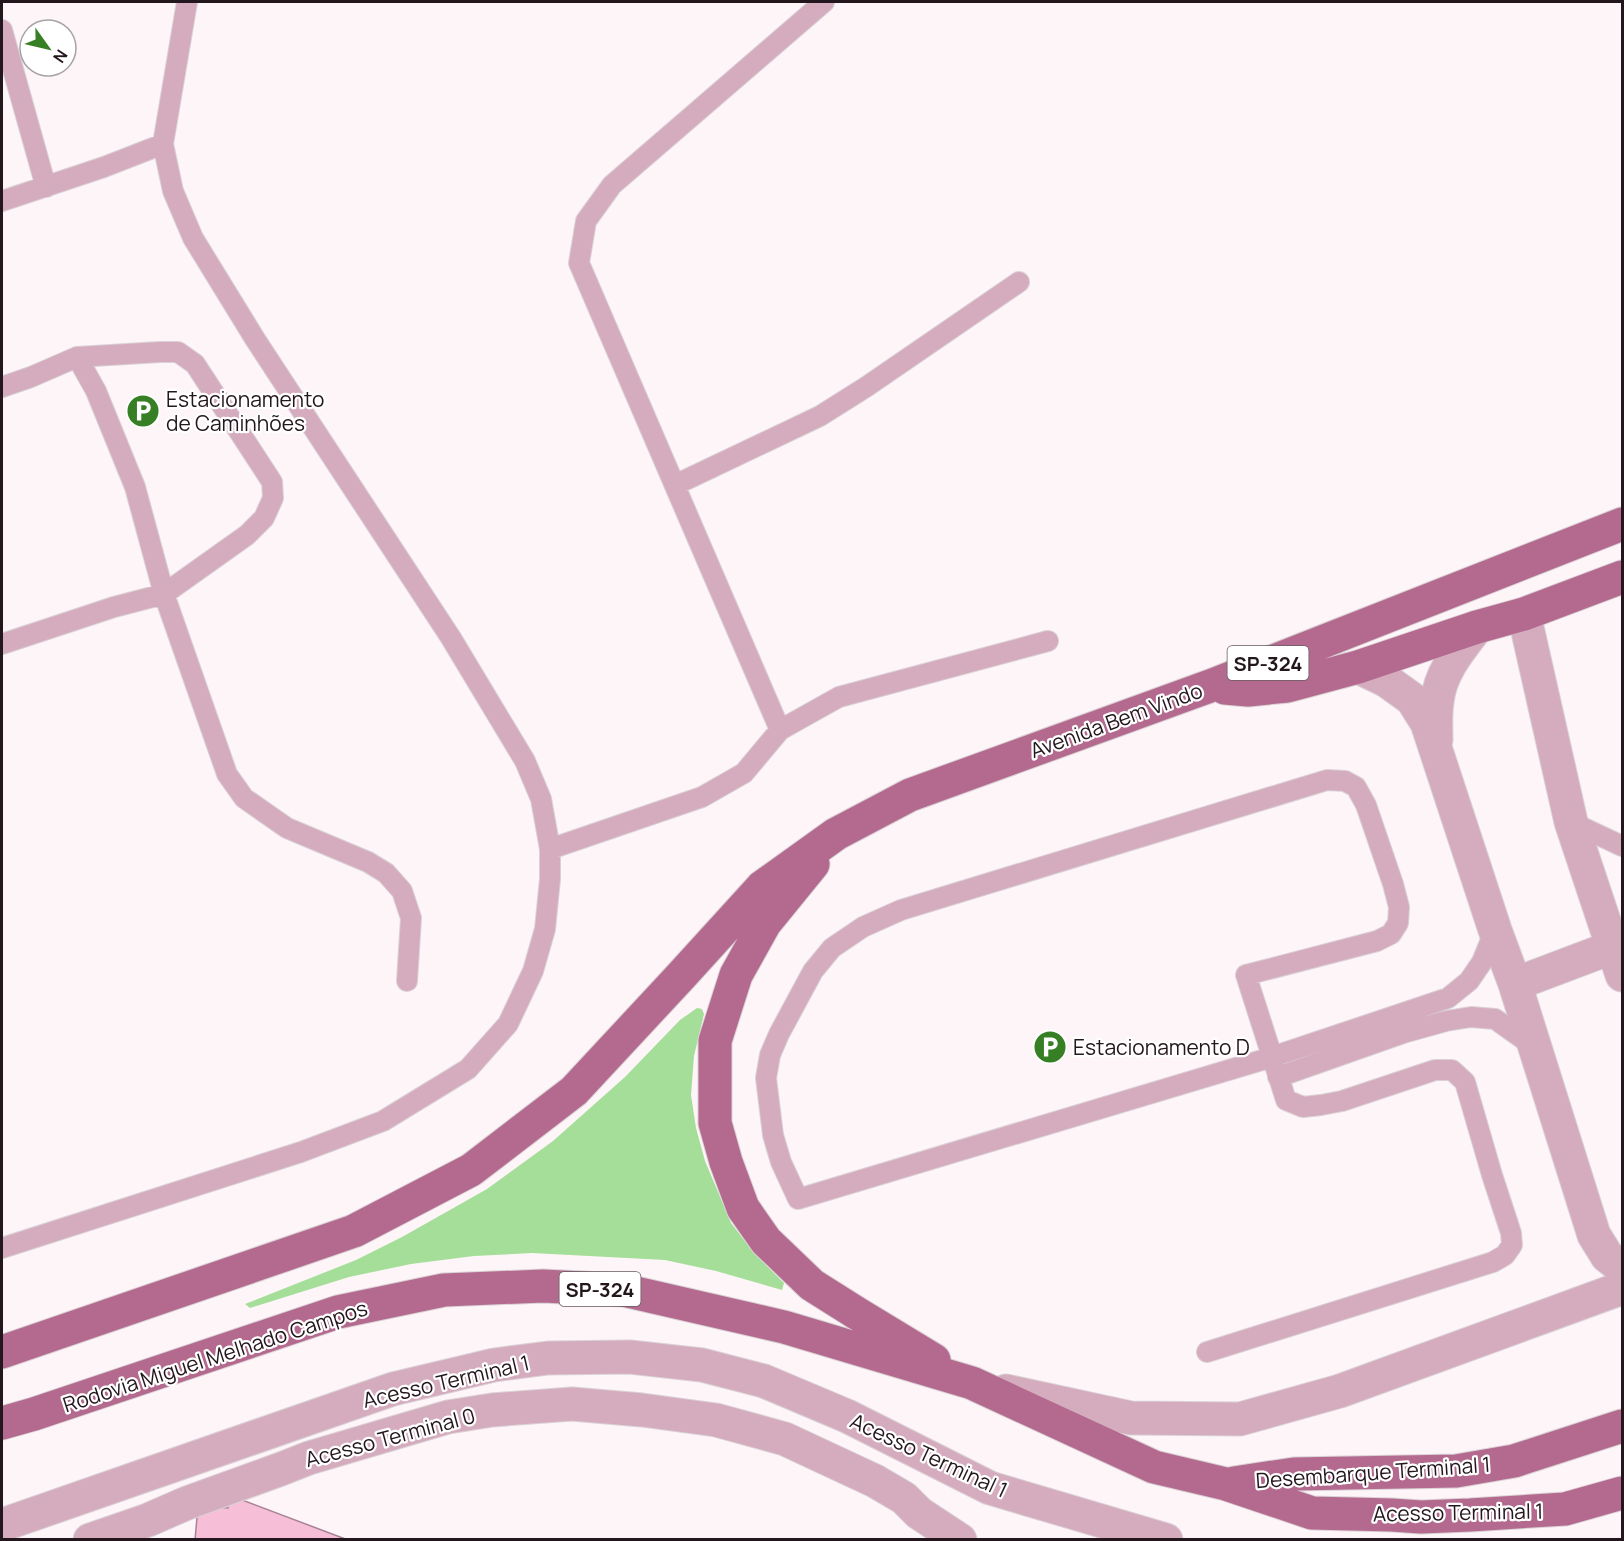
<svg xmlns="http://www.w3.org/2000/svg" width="1624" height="1541" font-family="Manrope,sans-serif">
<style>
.green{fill:#a5de98}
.building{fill:#f6bed7;stroke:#a78494;stroke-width:1.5}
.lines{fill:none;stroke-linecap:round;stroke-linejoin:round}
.service-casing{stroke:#dad1d5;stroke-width:22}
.minor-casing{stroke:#dad1d5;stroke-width:35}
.primary-casing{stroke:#dad1d5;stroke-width:35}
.service{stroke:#d5acbe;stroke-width:20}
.minor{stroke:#d5acbe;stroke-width:33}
.primary{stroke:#b36a8e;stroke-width:33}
.labels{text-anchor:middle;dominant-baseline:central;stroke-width:4.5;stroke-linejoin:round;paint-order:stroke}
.shield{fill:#fff;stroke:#655c60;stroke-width:1.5}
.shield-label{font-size:20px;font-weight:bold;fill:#23161c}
.poi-label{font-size:21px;fill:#23161c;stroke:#fff;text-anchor:start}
.street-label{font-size:21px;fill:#23161c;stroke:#fff}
</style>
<rect width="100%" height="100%" fill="#fdf5f8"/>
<path class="green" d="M697 1008 702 1009 704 1014 694 1056 691 1095 696 1128 705 1161 731 1223 754 1253 784 1283 782 1290 716 1271 665 1260 532 1253 474 1256 411 1264 349 1277 250 1308 245 1304 356 1260 402 1237 487 1189 553 1141 625 1077 680 1020Z"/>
<path class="building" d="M229 1495 348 1540H195L198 1506 228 1508Z"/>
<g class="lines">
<defs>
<path id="service" d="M2 30 46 187
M2 201 104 167 163 144
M77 357 160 352H178L195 364 272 482 273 498 264 518 247 535 164 594 227 774 244 798 287 828 368 862 386 873 402 891 411 918 407 981
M2 387 31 377 77 357 96 391 135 487 164 594 114 607 2 644
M675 485 820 416 866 387 1019 282
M780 730 579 263 586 221 612 185 824 2
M1571 822 1622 846
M550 849 702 797 744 773 780 730 839 697 1048 641
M1278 1077 1403 1033 1446 1021 1471 1017 1495 1019 1533 1046
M2 1248 301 1152 383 1121 468 1069 508 1024 533 971 545 929 550 879V849L541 799 525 761 451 638 255 339 193 238 173 191 163 144 187 2
M1207 1352 1493 1262 1505 1255 1512 1245 1511 1233 1492 1175 1465 1082 1452 1070H1435L1342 1101 1321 1105 1303 1107 1286 1100 1246 975 1377 941 1391 934 1398 923 1399 907 1393 884 1366 805 1356 787 1345 781 1327 780 901 910 863 927 832 948 813 971 779 1034 770 1055 766 1078 773 1135 781 1162 798 1199 1272 1057 1448 998 1469 981 1482 962 1495 930"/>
<path id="minor" d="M1524 614 1571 822 1622 975
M1358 667 1387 681 1412 699 1427 723 1495 930 1515 984 1594 1235 1607 1256 1622 1268
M1436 740C1436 727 1435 714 1437 702 1440 672 1460 649 1477 627
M1515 984 1613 947
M1006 1391 1131 1418 1240 1419 1340 1391 1622 1288
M2 1525 393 1389 494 1365 548 1358 630 1357 702 1365 764 1381 847 1416 990 1488 1166 1540
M90 1540 148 1520 187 1503 281 1469 309 1458 448 1417 492 1410 572 1404 642 1410 716 1420 785 1439 875 1481 904 1498 919 1513 960 1540"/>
<path id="primary" d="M1225 688 1248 690 1287 686 1358 667 1477 627 1524 614 1622 577
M813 864 765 923 736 975 715 1041V1123L726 1162 743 1208 766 1241 812 1285 858 1314 934 1360
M2 1352 354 1231 471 1170 574 1091 681 976 762 887 836 834 910 795 1210 686 1622 524
M2 1423 34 1414 338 1312 444 1290 543 1286 623 1290 784 1327 972 1383 1154 1467 1226 1484 1312 1513 1392 1515 1421 1517 1470 1515 1565 1509 1622 1493
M1234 1483 1294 1474 1456 1471 1514 1461 1622 1426"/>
</defs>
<use href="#service" class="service-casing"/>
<use href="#minor" class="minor-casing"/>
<use href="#primary" class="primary-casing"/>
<use href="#service" class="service"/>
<use href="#minor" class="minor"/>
<use href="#primary" class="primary"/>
</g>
<defs>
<symbol id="parking-disc" viewBox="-11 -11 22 22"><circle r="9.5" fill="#377f24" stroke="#fff"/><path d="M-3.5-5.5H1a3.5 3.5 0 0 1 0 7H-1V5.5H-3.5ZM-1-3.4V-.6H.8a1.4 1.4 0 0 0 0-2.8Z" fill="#fff"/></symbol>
</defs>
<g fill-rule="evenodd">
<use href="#parking-disc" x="124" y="392" width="38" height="38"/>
<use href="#parking-disc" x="1031" y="1028" width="38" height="38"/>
</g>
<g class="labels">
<g class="shield">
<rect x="1227.5" y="646" width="81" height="34" rx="4.5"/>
<rect x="559.5" y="1272" width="81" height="34" rx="4.5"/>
</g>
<g class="shield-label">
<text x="1268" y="663">SP-324</text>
<text x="600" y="1289">SP-324</text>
</g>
<g class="poi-label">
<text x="166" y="399">Estacionamento<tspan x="166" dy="24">de Caminhões</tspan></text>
<text x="1073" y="1047">Estacionamento D</text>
</g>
<g class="street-label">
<text transform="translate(1116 720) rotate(-20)">Avenida Bem Vindo</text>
<text transform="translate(215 1356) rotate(-18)">Rodovia Miguel Melhado Campos</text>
<text transform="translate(446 1381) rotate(-13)">Acesso Terminal 1</text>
<text transform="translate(390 1437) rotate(-15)">Acesso Terminal 0</text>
<text transform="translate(929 1455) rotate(25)">Acesso Terminal 1</text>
<text transform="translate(1373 1472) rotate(-4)">Desembarque Terminal 1</text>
<text transform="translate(1458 1512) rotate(-1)">Acesso Terminal 1</text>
</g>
</g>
<rect width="1624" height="1541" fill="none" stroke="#23161c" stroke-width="6"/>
<g transform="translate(48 48) rotate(124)"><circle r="28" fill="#ffffff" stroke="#a7a2a4" stroke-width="1.5"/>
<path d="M0-4.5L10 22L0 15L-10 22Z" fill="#377f24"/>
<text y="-9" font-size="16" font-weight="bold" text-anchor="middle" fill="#23161c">N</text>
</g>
</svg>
